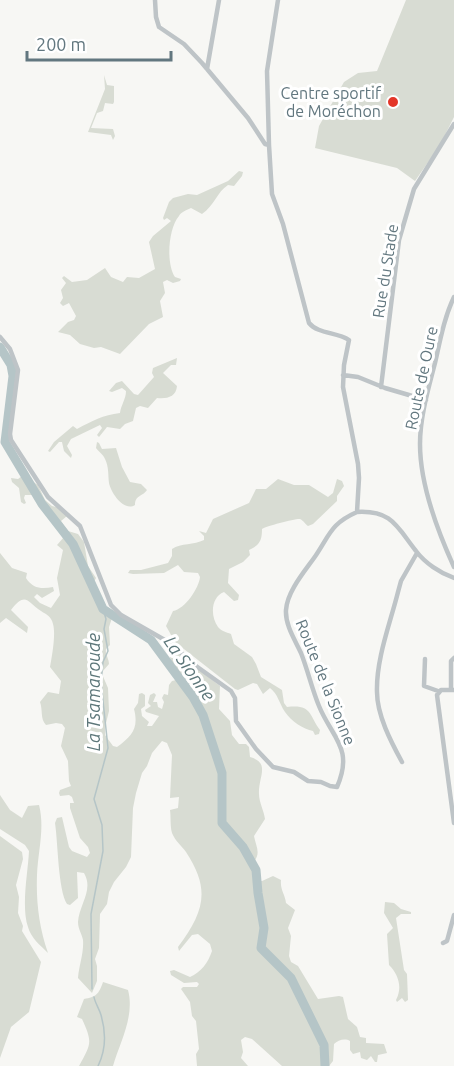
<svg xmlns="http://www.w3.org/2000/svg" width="454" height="1066" font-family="Ubuntu,sans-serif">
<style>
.green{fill:#d8dcd3}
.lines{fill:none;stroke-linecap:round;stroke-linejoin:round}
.stream{stroke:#b5c5c7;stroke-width:1.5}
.river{stroke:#b5c5c7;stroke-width:9}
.minor{stroke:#bec4c7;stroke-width:4.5}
.poi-dot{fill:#e33629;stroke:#fff;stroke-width:2}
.labels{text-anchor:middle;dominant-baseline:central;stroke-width:6;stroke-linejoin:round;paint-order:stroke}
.poi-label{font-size:16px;fill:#62777f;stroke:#fff;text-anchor:end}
.street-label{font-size:16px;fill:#62777f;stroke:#fff}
.water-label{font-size:18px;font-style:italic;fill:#5d777a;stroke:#fff}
</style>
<rect width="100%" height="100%" fill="#f7f7f4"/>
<path class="green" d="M406 0H454V117L440 145 415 181 397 168 315 148 319 126 344 82 358 73 377 71Z
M104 75 107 85 114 86V102L113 104 105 103 103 111 97 113 91 128 113 129 115 136 113 140 111 135 88 132 105 89Z
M239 171 243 172 242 176 234 186 228 185C217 192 214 206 202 214L191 208C187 210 181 212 179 216 168 229 166 264 175 277L181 279 180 281 173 283 167 280 163 282 165 293 160 301 163 317 149 324 120 354 101 347 94 348 80 344 70 335 58 332 68 322 74 320 76 316 69 303 63 306 60 303 63 298 61 290 66 283 62 278 64 276 72 282 87 280 105 268 111 277 123 282 127 277 139 278 155 269 149 242 153 236 171 221 167 218 164 220 163 218 169 202 173 198 188 194 197 195 228 181Z
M177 358 176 365H171L163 373 177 386C176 397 167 399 157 398L148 408 140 406 136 408 133 421 125 424 120 429 107 427 99 437 97 435 102 428 100 425 71 439 67 446 72 455 71 458 64 451 62 442H59L50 452 48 451 54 442 73 426 77 429C92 421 103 415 120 413 121 405 126 399 126 391L122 388 112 392 109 391 116 383 122 381 134 394 138 395 154 377 152 373 153 368Z
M97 442 99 443 102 449 116 448 122 467 130 482 141 484 147 490C142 497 135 495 135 505 124 512 111 493 109 483 108 475 109 467 105 459 103 454 99 452 96 448Z
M18 468H21L27 478 38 485 45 500 52 506 60 508 67 516 61 521 68 531 78 534 84 542 88 566 96 578C86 595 100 608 112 618L109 627 110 645 106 649C105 655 109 658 109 664L103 671 102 674 108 688 109 711 105 727V735L113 746 117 747C132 736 139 728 134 709L138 703 139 694 142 693 145 695V706L141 709 142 716 149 722 147 726H152L159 716 146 712 145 710 151 706 148 703 150 695 154 693 156 695 153 702H157L158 707 162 709 164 702 162 698 164 694 168 695 169 685 172 681 176 680 180 683 199 712 201 714 205 711 186 679 172 665 169 653 173 649 220 686 219 709 230 721 232 735 239 744H246L249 747 250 757C271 763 258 777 259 794 259 802 264 811 265 819L254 836C256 847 262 854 252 864L254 866 253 875 255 880 262 881 273 876 281 880C280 890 285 894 286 903L295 910 288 928 291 936 289 956 291 962 298 966 318 999 339 996 343 997 348 1019 357 1027 360 1037 366 1038V1043L384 1044 387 1053 378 1055 377 1062H375L371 1056 367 1060 361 1058 360 1052 353 1054 350 1050V1041C345 1038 338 1040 334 1044L333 1061 329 1066H282L252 1039 245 1037 241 1040 243 1052 241 1058 248 1066H197L196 1054 199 1049 196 1021 192 1016 190 1002 181 989 183 987H197L199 984 197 982 184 983 171 975 170 971 174 970 190 977C201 972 208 963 212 951L210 944 198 934 192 935 179 951 178 947C204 912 211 890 186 852 182 846 175 841 172 833 170 826 171 817 170 810L178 808 179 797 170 798 172 755 167 743 162 741 152 753 147 766 142 773 136 793 133 808 131 857 126 867 114 882 109 892 107 904 100 914 99 948 95 959 97 966V981L92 993 78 978C79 965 84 953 83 940 82 934 78 929 78 922 79 905 94 890 84 873L77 872 78 898 70 905 67 904C58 890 58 842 55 823L57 818 62 817 69 847 72 851 87 857 90 853 88 847 80 838 70 808V803H74L72 797 69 795 60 796 59 793 60 790 71 786 69 781 68 761 61 746 65 728 62 724 56 723 46 725C40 719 43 710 40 702L48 692 59 694 61 681 50 667C52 656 56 634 53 624 51 616 47 615 41 611 27 602 26 591 11 610L28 627 27 633 6 618 0 623V553L12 568 27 573 26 578C33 589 42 589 53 587L54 591 42 598 37 594 34 597 40 603 51 608 60 595 57 578 63 550 57 545 64 537 34 495H25L24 498 26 503 24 504 21 502 19 488 12 482 11 478 18 479 22 476 18 471Z
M278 479 294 485H309L328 497 333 493 337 479 342 481 344 486 337 496V501L313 524 308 526C305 524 304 521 300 519 297 518 266 526 262 529 262 540 260 545 249 550L250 555 243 562 229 569 228 583 239 595 238 600 234 601 224 592C211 597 210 616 218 627 221 631 226 632 231 634L234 644 252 657 256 664 261 677 282 690 284 703 287 707C312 704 309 715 320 730L319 734 315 735 313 731C303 729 291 721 285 712 279 703 278 694 270 688L263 694 257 684 253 683 238 690 235 689 175 642 166 626 173 611C185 609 199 588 200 577L198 573 184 572 178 565 164 573 133 574 128 573 130 570H141L168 563 172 556V549C181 543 194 545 204 540V536L199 531 206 533 213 519 249 503 256 489H266Z
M0 795 10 810 22 818 28 806 39 805C45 828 38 851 37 875 36 902 39 927 48 953 40 945 31 938 28 927 21 907 28 872 29 851L25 845 0 829Z
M0 836 22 852 23 859 16 885 19 897 18 913 23 926 22 931 41 962 29 1012 11 1027 0 1058Z
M385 902 394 903 401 909 411 912V914H401L396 918 404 970 407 974 408 1000 405 1002 402 998 397 1002 396 1000C403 987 398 974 389 965L387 934 393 928 384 913Z
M103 982 128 990C135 1016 120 1042 113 1066H79C91 1044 93 1043 82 1019L77 1017 84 999C96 997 99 994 103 982Z"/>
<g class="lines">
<path class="stream" d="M92 989 91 914 103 851 102 825 94 799 108 748 101 682 103 662 108 651 104 629 106 619 103 609
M94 997C95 1003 99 1008 101 1015 106 1032 106 1050 98 1066"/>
<path class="river" d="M0 347 11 365 13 376 5 442 42 504 73 544 103 609 151 640 193 697 203 715 222 773V823L243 847 256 870 258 893 264 928 261 948 291 978 324 1045 325 1066"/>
<path class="minor" d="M155 0 156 17 159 27 184 44 202 63 248 118 265 144 269 145
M207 69 219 0
M454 297C444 318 440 341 435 363 428 390 420 417 420 444 420 483 438 532 454 567
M0 337 10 349 18 370 10 434 11 440 48 497 80 526 111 605 121 615 170 643 196 666 231 691 235 698 236 721 256 749 273 767 294 772 308 781 321 782 330 786 337 787C354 748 332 738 319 706 312 689 308 671 301 653 295 640 285 625 286 610 287 592 304 572 314 558 330 535 330 524 357 512L359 478 358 464 343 387 344 365 349 340C337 332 318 334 309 323L283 224 272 194 269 145 267 71 278 0
M343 375 358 377 385 388 426 400
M381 387 399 240 414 189 454 124
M357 512C392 510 397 527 416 551 425 563 440 573 454 578
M425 659 424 686 438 691
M451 690V661L454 658
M454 690H441L437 695 454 823
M402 762C391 742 377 715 377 692 376 659 390 624 398 592L401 581 417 553
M443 943 447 941 454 915"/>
</g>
<circle class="poi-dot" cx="393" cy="102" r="6"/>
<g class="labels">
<g class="poi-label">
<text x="381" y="93">Centre sportif<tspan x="381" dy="18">de Moréchon</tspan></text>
</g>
<g class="street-label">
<text transform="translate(385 271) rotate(-81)">Rue du Stade</text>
<text transform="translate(421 378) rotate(-78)">Route de Oure</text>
<text transform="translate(326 682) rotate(68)">Route de la Sionne</text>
</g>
<g class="water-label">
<text transform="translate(190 668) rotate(55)">La Sionne</text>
<text transform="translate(93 692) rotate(-90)">La Tsamaroude</text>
</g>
</g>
<path d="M27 51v9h144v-9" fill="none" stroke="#62777f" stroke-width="3"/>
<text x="36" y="51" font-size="18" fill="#62777f" stroke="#ffffff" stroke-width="4.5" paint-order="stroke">200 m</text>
</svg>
